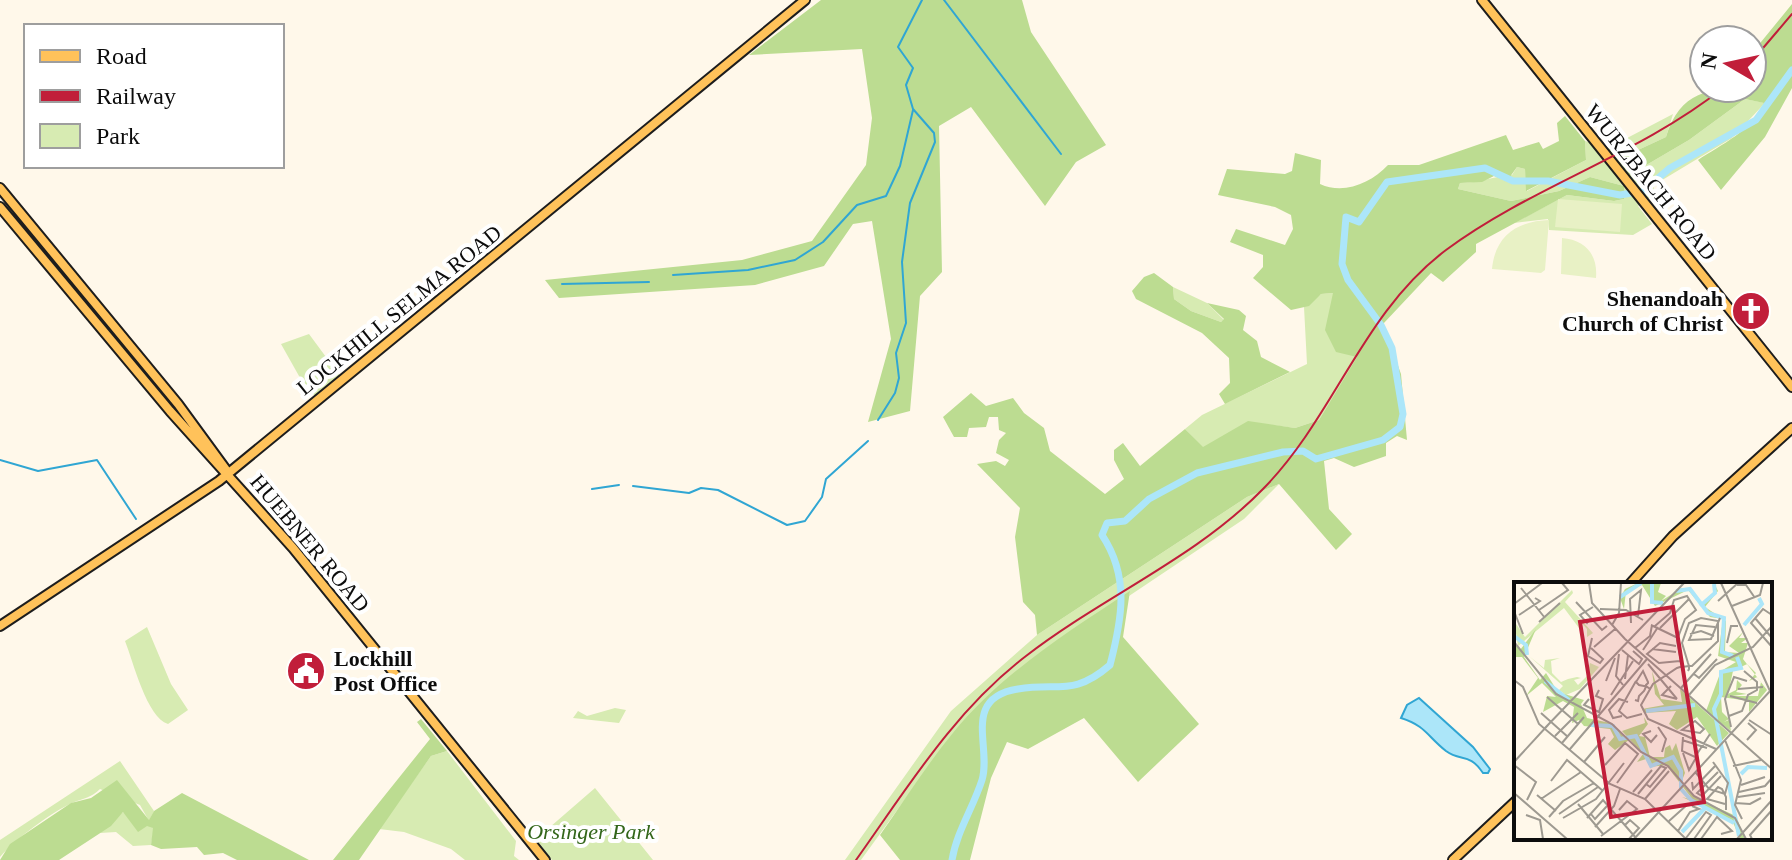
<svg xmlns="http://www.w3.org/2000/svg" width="1792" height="860" font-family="'Times New Roman',serif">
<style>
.green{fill:#d7ebb2}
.forest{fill:#bcdc91}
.pitch{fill:#e8f1c5}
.water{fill:#ace6f9;stroke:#30a6d3;stroke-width:2}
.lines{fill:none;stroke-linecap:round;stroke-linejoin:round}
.stream{stroke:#30a6d3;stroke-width:2}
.river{stroke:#ace6f9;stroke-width:7}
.major-casing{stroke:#1d1d1d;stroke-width:12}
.major{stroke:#ffc25a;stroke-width:8}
.rail{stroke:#c11e3a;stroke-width:2}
.labels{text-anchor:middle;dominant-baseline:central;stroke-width:8;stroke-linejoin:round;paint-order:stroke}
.street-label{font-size:22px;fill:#0c0c0c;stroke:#fff}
.poi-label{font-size:22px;font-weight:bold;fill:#0c0c0c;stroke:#fff;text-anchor:end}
.park-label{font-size:22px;font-style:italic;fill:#33661a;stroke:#fff}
.inset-river{fill:none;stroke:#ace6f9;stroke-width:4}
.inset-road{fill:none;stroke:#9e9a91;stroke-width:2}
.view{fill:#c11e3a;fill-opacity:0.15;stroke:#c11e3a;stroke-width:4}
.inset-edge{fill:none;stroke:#0c0c0c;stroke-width:4}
</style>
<rect width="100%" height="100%" fill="#fff8ea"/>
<path class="green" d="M1745 99 1765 103 1732 138 1654 185 1653 195 1638 206 1652 224 1633 235 1549 230 1548 219 1514 223 1567 195 1614 201 1624 199V186L1590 177 1559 191 1511 201 1458 189 1460 183C1479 183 1494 176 1512 175L1517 167 1525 169 1527 191 1586 160 1585 141 1608 148 1673 114 1666 137 1623 157 1625 184 1631 174 1689 140Z
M1173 287 1207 303 1224 320 1221 322 1191 311 1174 299Z
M1333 293 1358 356 1319 420 1295 428 1248 422 1203 448 1185 429 1202 415 1307 364 1304 307 1321 294Z
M309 334 340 376 315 396 299 376 281 344Z
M1279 484 1244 519 1129 596 1130 592 953 733 861 860H845L951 711 1037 635 1247 497Z
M147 627 171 684 188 710 168 724C147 718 133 661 125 641Z
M615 708 626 710 619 723 573 718 578 711 587 716Z
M447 751 516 841 514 856 519 860H465L451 849 404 832 379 829 431 756Z
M120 761 154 811 149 821 140 805 100 789C91 798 84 798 72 803 52 812 14 840 0 857V840Z
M595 788 653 860H552L535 840Z
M123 812 154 828 151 845 133 846 116 832 100 833Z"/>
<path class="forest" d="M821 0H1022L1031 32 1106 145 1076 162 1045 206 971 107 939 126 942 272 920 296 910 411 868 422 891 339 872 221 853 224 824 266 755 285 559 298 545 280 742 260 812 241 866 165 872 118 862 49 749 55Z
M1792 4V88L1765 137 1721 190 1698 160C1719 146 1756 128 1764 103L1745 99 1689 140 1631 174 1624 186V199L1614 201 1567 195 1476 244V252L1443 282 1431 273 1383 324 1401 374 1407 440 1397 436 1386 443V456L1354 467 1334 458 1324 461 1329 509 1352 534 1336 550 1279 484 1247 497 1037 635 1035 615 1023 602 1015 537 1020 508 977 464 996 461 1005 466 1009 460 996 453 999 440 1006 433 999 430 998 417H989L986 427 969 428 967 437H954L943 417 971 393 986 406 1013 398 1024 413 1044 428 1050 451 1105 494 1124 479 1114 460V450L1123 443 1140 466 1185 429 1203 447 1248 421 1295 428 1319 420 1357 357 1336 352 1325 330 1333 293 1321 294 1309 306 1291 310 1253 278 1263 267V255L1230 242 1236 229 1285 245 1293 229 1291 215 1275 207 1218 195 1227 169 1285 174 1292 171 1295 153 1321 160 1320 184C1344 195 1371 183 1388 165H1419L1506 135 1513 150 1539 142 1543 149 1559 141 1557 123 1565 116 1585 141 1586 160 1526 191 1525 169 1517 167 1507 181 1494 176 1482 182 1460 183 1458 189 1511 201 1559 191 1590 177 1624 186 1623 157 1666 137C1680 91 1709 88 1752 88V53Z
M1154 273 1173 287 1174 299 1191 311 1221 322 1224 319 1207 303 1239 310 1246 316 1243 330 1257 341 1261 357 1290 372 1225 404 1219 394 1230 383 1229 358 1202 333 1136 299 1132 291 1144 277Z
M1130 591 1123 637 1199 724 1138 782 1084 718 1028 749 1007 742 991 778 970 860H900L880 835C904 801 926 766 952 734 1001 674 1066 633 1130 591Z
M421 719 447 751 431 756 359 860H333L430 739 417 722Z
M117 780 149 820 154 811 182 793 309 860H237L223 853 204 855 197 847 161 849 151 845 153 828 147 826 138 832 123 812 111 826 59 860H0L10 844 71 803 91 798Z"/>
<path class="pitch" d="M1558 199 1622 204 1620 232 1555 227Z
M1549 220 1545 270 1541 273 1492 269C1495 236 1517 221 1549 220Z
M1562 238C1585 240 1598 254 1596 278L1561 274Z"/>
<path class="water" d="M1419 698 1473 747 1490 769 1488 773H1483C1469 752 1461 762 1446 751 1427 736 1426 726 1401 718L1407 705Z"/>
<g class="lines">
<path class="stream" d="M944 0 1061 154
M673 275 748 270 795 260 823 242 857 205 886 196 900 166 913 110
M562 284 649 282
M878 420 895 393 899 378 896 353 906 323 902 262 910 203 935 142 934 133 913 109 906 85 913 68 898 47 922 0
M0 460 38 471 97 460 136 519
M633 486 689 493 701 488 718 490 787 525 805 521 822 497 826 479 868 441
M592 489 619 485"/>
<path class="river" d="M952 860C957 831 973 808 982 780 992 747 961 698 1018 689 1058 682 1073 697 1110 665 1122 619 1130 577 1102 535L1107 523 1125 521 1149 499 1197 473 1283 452 1303 451 1316 459 1383 440 1400 427 1403 414 1392 348 1381 325 1348 280 1342 264 1346 217 1359 222 1387 182 1485 168 1513 181H1548L1620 195 1643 191 1670 168 1756 120 1792 70"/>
<defs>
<path id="major" d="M1482 0 1792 387
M0 188 178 404 227 471
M0 207 170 411 293 548 545 860
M1630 584 1673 536 1792 428
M0 626 219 481 805 0
M1453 860 1516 801"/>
</defs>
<use href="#major" class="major-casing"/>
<use href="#major" class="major"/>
<path class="rail" d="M1752 61 1792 14
M856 860C908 787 954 711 1026 656 1102 597 1196 558 1263 489 1335 416 1362 313 1446 250 1532 186 1639 155 1723 88"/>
</g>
<defs>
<symbol id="church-disc" viewBox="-11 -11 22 22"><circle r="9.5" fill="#c11e3a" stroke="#fff"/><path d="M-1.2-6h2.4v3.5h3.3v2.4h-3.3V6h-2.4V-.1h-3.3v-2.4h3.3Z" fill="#fff"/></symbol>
<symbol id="civic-disc" viewBox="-11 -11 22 22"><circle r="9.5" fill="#c11e3a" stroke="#fff"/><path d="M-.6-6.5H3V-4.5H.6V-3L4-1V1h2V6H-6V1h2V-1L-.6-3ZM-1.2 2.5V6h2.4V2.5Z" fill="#fff"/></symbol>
</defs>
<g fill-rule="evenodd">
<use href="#church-disc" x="1729" y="289" width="44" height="44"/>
<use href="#civic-disc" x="284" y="649" width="44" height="44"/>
</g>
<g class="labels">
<g class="street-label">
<text transform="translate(1651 182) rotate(51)">WURZBACH ROAD</text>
<text transform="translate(399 310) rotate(-39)">LOCKHILL SELMA ROAD</text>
<text transform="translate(310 543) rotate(50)">HUEBNER ROAD</text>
</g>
<g class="poi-label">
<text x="1723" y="298">Shenandoah<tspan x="1723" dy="25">Church of Christ</tspan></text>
<text x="334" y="658" text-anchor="start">Lockhill<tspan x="334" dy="25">Post Office</tspan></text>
</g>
<g class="park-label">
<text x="591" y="831">Orsinger Park</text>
</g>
</g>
<g transform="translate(1514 582)">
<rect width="258" height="258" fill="#fff8ea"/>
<path d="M58 8 59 11 51 20 79 51 73 55V47L64 37 65 46 50 26 4 64 0 39 11 55ZM15 74 30 86 31 78 46 76 37 79 38 91 47 100 54 97 63 95 67 96 60 98 64 103 73 94 76 81 85 85 66 107 52 113 45 108 49 104Z" fill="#d7ebb2"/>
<path d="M124 1H147L144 10 152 14 147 19 168 6 177 7 187 22 200 10V1L204 9 191 25 212 39 211 70 225 71 215 64 230 49 225 56H234L227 61H234L229 77 253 108 235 130V119L207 115 208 130 215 137 210 140 215 138 217 149 192 129 207 89 222 80 204 74 209 37 196 35 174 8 141 24 128 3 112 9 110 27 106 16 111 7ZM233 82 242 91 235 99 243 95 247 100 244 114H218L233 112 222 110 228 103 223 98 222 108 214 112 219 89ZM22 47 10 75 26 98 32 91 44 110 70 118 67 122 73 136 96 141 115 158 101 168 94 162 100 155 96 147 70 144 65 138 58 141 60 125 49 119 29 130 33 114 42 115 28 101 12 114 24 96 8 75H1L0 83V61L6 68ZM138 89 147 117 168 120 166 107 215 151 203 164 183 135 163 148 155 142 162 129 130 131 128 127 150 123 141 112ZM130 135 134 142 125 154 131 155 136 175H150L151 166 156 163 158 169 162 161 171 191 167 201 184 217 222 234 231 257H226L218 238 168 215 179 218 152 183 136 185 132 177 123 180 129 172 108 149 131 141Z" fill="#bcdc91" fill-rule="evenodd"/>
<path class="inset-river" d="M138 1V20L149 21M162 9 176 7 194 31 210 36 208 70 219 74M106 15 127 1M186 24 201 11 200 2M230 43 248 22 245 16M0 54 12 63 13 73M223 75 227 86 207 90V112L200 127 225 254M31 99 55 118M132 129 181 123M77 143 99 144 106 157 122 154 137 184 159 175 167 189V207L177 218 220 241M227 192 234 185 253 186M168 250 192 225"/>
<path class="inset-road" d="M75 1 78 21 111 57 258 187M207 1 256 109M223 3H232L241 16M7 6 31 36M204 19 224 1M62 20 88 48 93 44M0 22 28 1M218 24 246 13 249 1M86 27 112 28 129 38M25 28 54 8 48 1M0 29 9 52M5 33 26 19 21 16M258 33 249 27 237 41 258 65M77 36 73 41 66 33 79 25M241 36 258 56M25 40 46 21M117 41 116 17 127 8 124 34M98 43 105 31 107 1M137 43 164 56M141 44 156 31 160 18 173 14 182 28 171 37 163 58 168 85M201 45 182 43 175 58 197 57 206 36M146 46 175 17M176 52 187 49 200 54M0 60 42 112 98 142 127 170 154 184 180 214 221 236 232 257M213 61 217 44H224M162 64 146 61 133 72 145 81 166 79M80 65 101 47M77 66 89 77 86 81 74 74 78 56M121 66 136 54 138 43M138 67 162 70M108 68 125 82 128 77 119 69M129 68 144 45M105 72 102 94 109 103M134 82 163 117M174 89 175 87V84L174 81 168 61 175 41 187 36 204 39V59L179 83 178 84H175L168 85H166L163 86 139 102 127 123 134 137 202 167M180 92 185 96 203 77M111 97 114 73M0 98 9 105 25 142 96 202 131 217 172 257M92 99 101 76M122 99 105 129 113 136 128 132M157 104 148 113 163 117M167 106 197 72M224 107 249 105M97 113 119 79M175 113 201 83 239 65 258 44M216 114 243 121M33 115 64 142M75 117 70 123 85 130 89 117 82 114 85 108M121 118 124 119 125 114 130 109 131 107 132 104V103L134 101V100L129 89 122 100 125 103 130 104H132L136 107M27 131 54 155M108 134 99 136 95 128 105 117 114 120M215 134 228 129 234 113 243 108V100L230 89M235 138 258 153M181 139 190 147 186 151 168 148ZM144 145 152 157 148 170M217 145 211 117 220 95 233 99M31 146 170 1M137 149 129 152 137 160 143 153M41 154 64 131M169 155 168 169 181 175 196 152M168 158 193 166M211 158 227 198 221 223 228 237M233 158 242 148 234 141M48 161 70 135M56 167 133 77M169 171 175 188 183 174M0 180 34 143M70 180 91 155M0 183 22 200 13 218M91 183 111 161 124 172 103 201M219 184 247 178M204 190 183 211 188 214 207 194M182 191 195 207 211 212 214 201 199 180M37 199 53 178 89 209M178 200 179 207 202 183M227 203 251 195M119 210 138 188M225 210 251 204 258 196M0 211 53 257M124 212 147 184 152 186 136 205 132 202M23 213 42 229M224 215 251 211M27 217 67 190M131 217 155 189M221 221 236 222 247 216M64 222 89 252M211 222 193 217 204 205 208 207 212 215V228M45 232 84 205M77 232 81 237 93 224M12 233 26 238 29 257M35 235 49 219 80 201M49 236 82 217 110 181M73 236 89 218 122 256M155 239 174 222M111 243 116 238 125 246 115 257M81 245 100 224 106 207M164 249 176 230 185 227 178 224M87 254 123 227 113 219 105 228M172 256 192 230 197 233 180 257M120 257 257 108M187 257 203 235 218 249 207 252M223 257 258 218M238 257 236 253 258 228"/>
<path class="view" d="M159 25 190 220 97 235 66 40Z"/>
<rect width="258" height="258" class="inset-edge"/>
</g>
<rect x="24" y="24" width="260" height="144" fill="#ffffff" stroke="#9e9e9e" stroke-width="2"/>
<rect x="40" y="50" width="40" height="12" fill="#ffc25a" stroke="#9e9e9e" stroke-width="2"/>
<text x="96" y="64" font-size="24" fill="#0c0c0c">Road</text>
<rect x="40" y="90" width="40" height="12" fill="#c11e3a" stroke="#9e9e9e" stroke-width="2"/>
<text x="96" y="104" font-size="24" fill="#0c0c0c">Railway</text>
<rect x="40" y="124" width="40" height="24" fill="#d7ebb2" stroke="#9e9e9e" stroke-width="2"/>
<text x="96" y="144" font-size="24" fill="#0c0c0c">Park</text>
<g transform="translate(1728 64) rotate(279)"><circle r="38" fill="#ffffff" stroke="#9e9e9e" stroke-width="2"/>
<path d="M0-6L14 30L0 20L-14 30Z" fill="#c11e3a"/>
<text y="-12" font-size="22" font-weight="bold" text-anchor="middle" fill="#0c0c0c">N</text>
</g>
</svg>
